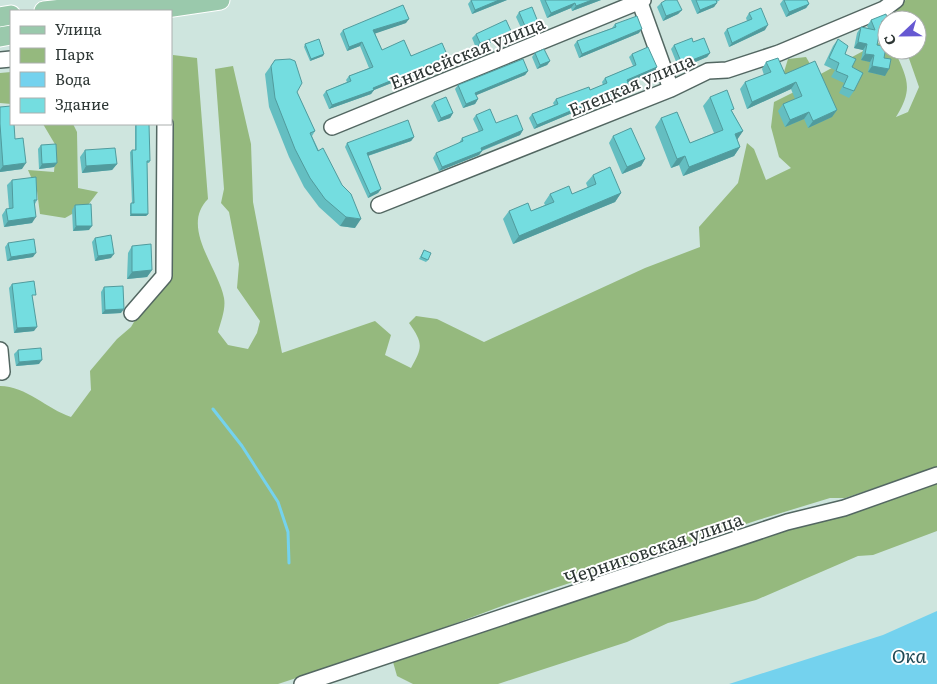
<svg xmlns="http://www.w3.org/2000/svg" width="937" height="684" font-family="Literata,serif">
<style>
.green{fill:#95b97e}
.water{fill:#74d2ee}
.lines{fill:none;stroke-linecap:round;stroke-linejoin:round}
.stream{stroke:#74d2ee;stroke-width:3}
.minor-casing{stroke:#536762;stroke-width:18}
.major-casing{stroke:#fff;stroke-width:21}
.minor{stroke:#fff;stroke-width:15}
.major{stroke:#9ac9ac;stroke-width:19}
.wall{fill:#64bec1}
.shaded-wall{fill:#519b9d}
.building{fill:#74dde0;stroke:#519b9d}
.labels{text-anchor:middle;dominant-baseline:central;stroke-width:4;stroke-linejoin:round;paint-order:stroke}
.street-label{font-size:18px;fill:#2e3735;stroke:#fff}
.water-label{font-size:19px;font-style:italic;fill:#1e4854;stroke:#fff}
</style>
<rect width="100%" height="100%" fill="#cee5de"/>
<path class="green" d="M906 0H937V467L845 498H830L758 520 510 603 403 643 278 684H0V386C26 386 47 409 71 417L91 390 90 371 117 339 131 327 141 310 170 277 173 55 197 58 208 199C180 227 218 267 224 298 226 309 221 321 218 332L228 345 248 349 257 333 260 321 237 288 239 264 229 212 221 203 224 189 215 69 233 66 251 144 253 202 282 353 375 321 391 335 385 355 411 368C423 347 423 343 409 323L416 316 437 319 484 342 645 268 700 247 699 227 738 183 747 143 754 149 766 180 791 168 779 157 771 127 774 102 802 88 783 75 788 59 806 57 817 76 878 43 887 48V50L895 51C907 79 914 88 896 117L908 112 919 87 906 50H917V20H895L891 9 893 5Z
M11 72V104L0 103V73Z
M43 124H73L77 132 78 188 98 192 88 205 65 218 40 214 37 191 28 170 54 172 56 146Z
M937 478V531L873 555 858 556 756 600 668 623 627 642 498 684H413L397 676 393 662 684 560Z"/>
<path class="water" d="M937 611V684H729L883 635Z"/>
<g class="lines">
<path class="stream" d="M213 409 242 446 278 502 288 532 289 563"/>
<defs>
<path id="minor" d="M639 0 671 89
M0 60 11 59
M332 127 643 0
M379 205 671 89 708 71 727 70 779 53 884 9 896 0
M132 313 164 276 165 124
M0 350 2 372
M302 684 787 522 844 508 937 475"/>
<path id="major" d="M159 9 220 0
M44 11 125 2 171 6
M0 17 11 15
M0 37 11 35"/>
</defs>
<use href="#minor" class="minor-casing"/>
<use href="#major" class="major-casing"/>
<use href="#minor" class="minor"/>
<use href="#major" class="major"/>
</g>
<path class="wall" d="M471 0H507L472 14 468 4Z
M540 0H601L572 11 571 8 547 18Z
M691 0H720L717 2 714 7 697 14Z
M783 0H807L809 4 806 8 786 17 780 4Z
M661 3 682 10 678 14 663 21 657 7Z
M519 12 534 26 522 30 516 17Z
M749 13 765 30 729 47 724 33 727 29 747 21 746 18Z
M871 20 883 25 881 26 877 45 884 58 885 76 868 72 870 62 861 60 863 50 854 48 857 33 861 27 868 28 867 26Z
M406 23 375 33 382 50 445 61 417 73 415 76 404 80V78L374 90 371 94 329 109 323 95 326 91 347 82 346 80 349 76 369 68 360 46 347 51 340 34 343 30Z
M615 24 639 33 579 58 574 45 577 41 612 28Z
M476 34 508 36 476 48 472 38Z
M838 39 852 67 854 91 849 98 839 93 844 83 831 77 835 70 824 65 833 46Z
M693 42 710 53 707 57 679 69 671 49 674 45Z
M305 44 323 56 310 61 304 47Z
M535 53 550 61 547 65 537 69 532 57Z
M632 54 657 67 654 71 628 82 630 89 627 92 609 100 608 98 534 129 529 118 532 114 554 105 553 103 556 99 590 90 603 85 602 82 605 78 633 66 629 57Z
M275 60 297 92 315 131 312 136 355 228 340 226 319 207 304 187 289 157 269 107 265 74Z
M766 62 837 110 832 117 808 128 804 119 785 127 778 111 783 104 795 99 791 89 747 109 740 89 745 82 764 75 762 69Z
M528 71 525 75 476 95 478 99 475 104 463 108 455 89 458 85Z
M710 97 732 111 743 131 737 139 740 147 734 156 683 176 679 165 671 168 655 127 661 118 690 143 714 133 703 106Z
M434 102 453 113 450 118 438 122 431 106Z
M0 107 22 169 0 172Z
M476 115 496 123 523 130 520 135 482 151 479 155 439 171 433 158 436 153 459 143 462 138 479 132 473 119Z
M136 124 150 161 149 163H147L148 214 146 216H130V205L131 203H132L130 152 132 150H135V126Z
M613 136 645 159 641 166 622 174 609 143Z
M414 137 411 141 368 156 381 189 378 193 368 198 345 147 347 143Z
M41 145 57 163 54 167 39 169 38 149Z
M85 150 117 164 112 170 82 173 80 157Z
M593 175 621 193 615 202 513 244 503 219 509 211H531L545 205 544 203 550 194H572L588 188 586 183Z
M12 180 37 200 35 204 32 223 4 227 2 215 6 209H9L7 185Z
M75 205 89 230 73 231 72 210Z
M95 238 111 258 95 261 92 242Z
M8 243 33 257 7 261 5 247Z
M132 246 152 270 147 277 127 279 128 253Z
M424 250 428 260 426 262 419 259Z
M12 284 33 299 34 331 14 333 9 288Z
M104 287 121 313 102 314 101 292Z
M18 350 39 364 16 366 14 354Z"/>
<path class="shaded-wall" d="M499 0H507L472 14 475 10Z
M592 0H601L572 11 576 6Z
M575 3 571 8 547 18 551 13Z
M717 3 714 7 697 14 700 10Z
M809 4 806 8 786 17 789 12Z
M682 10 678 14 663 21 666 16Z
M409 19 406 23 371 35 373 30Z
M887 19 883 25 878 27 882 21Z
M538 22 534 26 522 30 525 26Z
M768 25 765 30 729 47 732 43Z
M642 29 639 33 579 58 582 54Z
M511 31 508 36 476 48 480 43Z
M362 42 360 46 347 51 349 47Z
M858 42 867 44 863 50 854 48Z
M710 53 707 57 679 69 682 64Z
M324 54 323 56 310 61 311 59Z
M865 54 874 55 870 62 861 60Z
M448 57 445 61 417 73 415 76 404 80 407 76 417 70Z
M550 61 547 65 537 69 540 65Z
M872 66 889 69 885 76 868 72Z
M657 67 654 71 624 84 627 80Z
M528 71 525 75 472 97 475 93Z
M407 74 404 78 374 90 371 94 329 109 332 105Z
M796 82 791 89 747 109 752 102Z
M630 89 627 92 609 100 612 96Z
M611 94 608 98 534 129 537 125Z
M478 99 475 104 463 108 466 104Z
M837 110 832 117 808 128 813 121Z
M809 112 804 119 785 127 790 120Z
M453 113 450 118 438 122 441 118Z
M523 130 520 135 478 152 481 148Z
M743 131 737 140 735 134Z
M414 137 411 141 364 157 367 153Z
M740 147 734 156 683 176 689 167Z
M482 151 479 155 439 171 442 167Z
M685 156 679 165 671 168 677 159Z
M645 159 641 166 622 174 627 167Z
M26 163 22 169 0 172V170L3 166Z
M57 163 54 167 39 169 42 164Z
M117 164 112 170 82 173 86 166Z
M381 189 378 193 368 198 370 194Z
M621 193 615 202 513 244 519 236Z
M131 214H148L146 216H130Z
M36 217 32 223 4 227 8 221Z
M346 217 361 219 355 228 340 226Z
M76 226H92L89 230 73 231Z
M36 253 33 257 7 261 11 257Z
M114 254 111 258 95 261 98 256Z
M152 270 147 277 127 279 132 272Z
M124 309 121 313 102 314 105 310Z
M37 327 34 331 14 333 17 328Z
M42 360 39 364 16 366 19 362Z"/>
<path class="building" d="M471 0H499L475 10Z
M545 0H592L576 6 575 3 551 13Z
M666 0H677L682 10 666 16 661 3Z
M696 0H716L717 3 700 10Z
M784 0H807L809 4 789 12Z
M403 5 409 19 373 30 382 50 404 40 411 56 442 43 448 57 417 70 418 72 407 76V74L373 88 374 90 332 105 326 91 351 81 349 76 373 67 362 42 349 47 343 30Z
M532 7 538 22 525 26 519 12Z
M761 8 768 25 732 43 727 29 752 19 749 13Z
M886 14 887 19 882 21 877 45 886 47 884 58 891 59 889 69 872 66 874 55 865 54 867 44 858 42 861 27 875 30 871 20Z
M637 16 642 29 582 54 577 41 616 27 615 24Z
M506 20 511 31 480 43 476 34Z
M692 38 693 42 704 38 710 53 682 64 674 45Z
M319 39 324 54 311 59 305 44Z
M838 39 848 46 845 54 856 59 852 67 863 73 854 91 843 87 848 76 836 71 839 63 829 58Z
M648 47 657 67 627 80 630 89 612 96 611 94 537 125 532 114 558 104 556 99 589 87 590 90 607 83 605 78 636 65 632 54Z
M544 49 550 61 540 65 535 53Z
M778 58 785 74 815 61 837 110 813 121 809 112 790 120 783 104 802 96 796 82 752 102 745 82 771 72 766 62Z
M290 59 295 61 302 83 297 92 315 131 310 133 318 151 323 148 342 185 351 194 361 219 346 217 325 199 310 178 295 149 275 98 271 66 275 60Z
M523 59 528 71 475 93 478 99 466 104 458 85Z
M727 90 734 109 731 110 743 131 735 134 740 147 689 167 685 156 677 159 661 118 677 112 690 143 723 130 710 97Z
M446 97 453 113 441 118 434 102Z
M11 106V124H14L15 139 23 138 26 163 3 166 0 124V107Z
M490 109 496 123 517 115 523 130 481 148 482 151 442 167 436 153 463 141 462 138 483 130 476 115Z
M408 120 414 137 367 153 381 189 370 194 347 143Z
M136 124H149L150 161H147L148 214H131V203H134L132 150H136Z
M631 128 645 159 627 167 613 136Z
M56 144 57 163 42 164 41 145Z
M115 148 117 164 86 166 85 150Z
M610 167 621 193 519 236 509 211 528 203 531 211 554 202 550 194 569 186 572 194 596 184 593 175Z
M36 177 37 200H34L36 217 8 221 6 209 13 208 12 180Z
M91 204 92 226H76L75 205Z
M111 235 114 254 98 256 95 238Z
M34 239 36 253 11 257 8 243Z
M151 244 152 270 132 272V246Z
M424 250 431 253 428 260 421 257Z
M34 281 36 295H32L37 327 17 328 12 284Z
M123 286 124 309 105 310 104 287Z
M41 348 42 360 19 362 18 350Z"/>
<g class="labels">
<g class="street-label">
<text transform="translate(467 52) rotate(-22)">Енисейская улица</text>
<text transform="translate(631 84) rotate(-23)">Елецкая улица</text>
<text transform="translate(653 548) rotate(-19)">Черниговская улица</text>
</g>
<g class="water-label">
<text x="909" y="655">Ока</text>
</g>
</g>
<rect x="10" y="10" width="162" height="115" fill="#ffffff" stroke="#abafae"/>
<rect x="20" y="26" width="25" height="8" fill="#9ac9ac" stroke="#abafae"/>
<text x="55" y="35" font-size="15" fill="#2e3735">Улица</text>
<rect x="20" y="48" width="25" height="15" fill="#95b97e" stroke="#abafae"/>
<text x="55" y="60" font-size="15" fill="#2e3735">Парк</text>
<rect x="20" y="72" width="25" height="15" fill="#74d2ee" stroke="#abafae"/>
<text x="55" y="85" font-size="15" fill="#2e3735">Вода</text>
<rect x="20" y="98" width="25" height="15" fill="#74dde0" stroke="#abafae"/>
<text x="55" y="110" font-size="15" fill="#2e3735">Здание</text>
<g transform="translate(902 35) rotate(248)"><circle r="24" fill="#ffffff" stroke="#abafae"/>
<path d="M0-4L9 19L0 12L-9 19Z" fill="#6659d2"/>
<text y="-8" font-size="14" font-weight="bold" text-anchor="middle" fill="#2e3735">С</text>
</g>
</svg>
